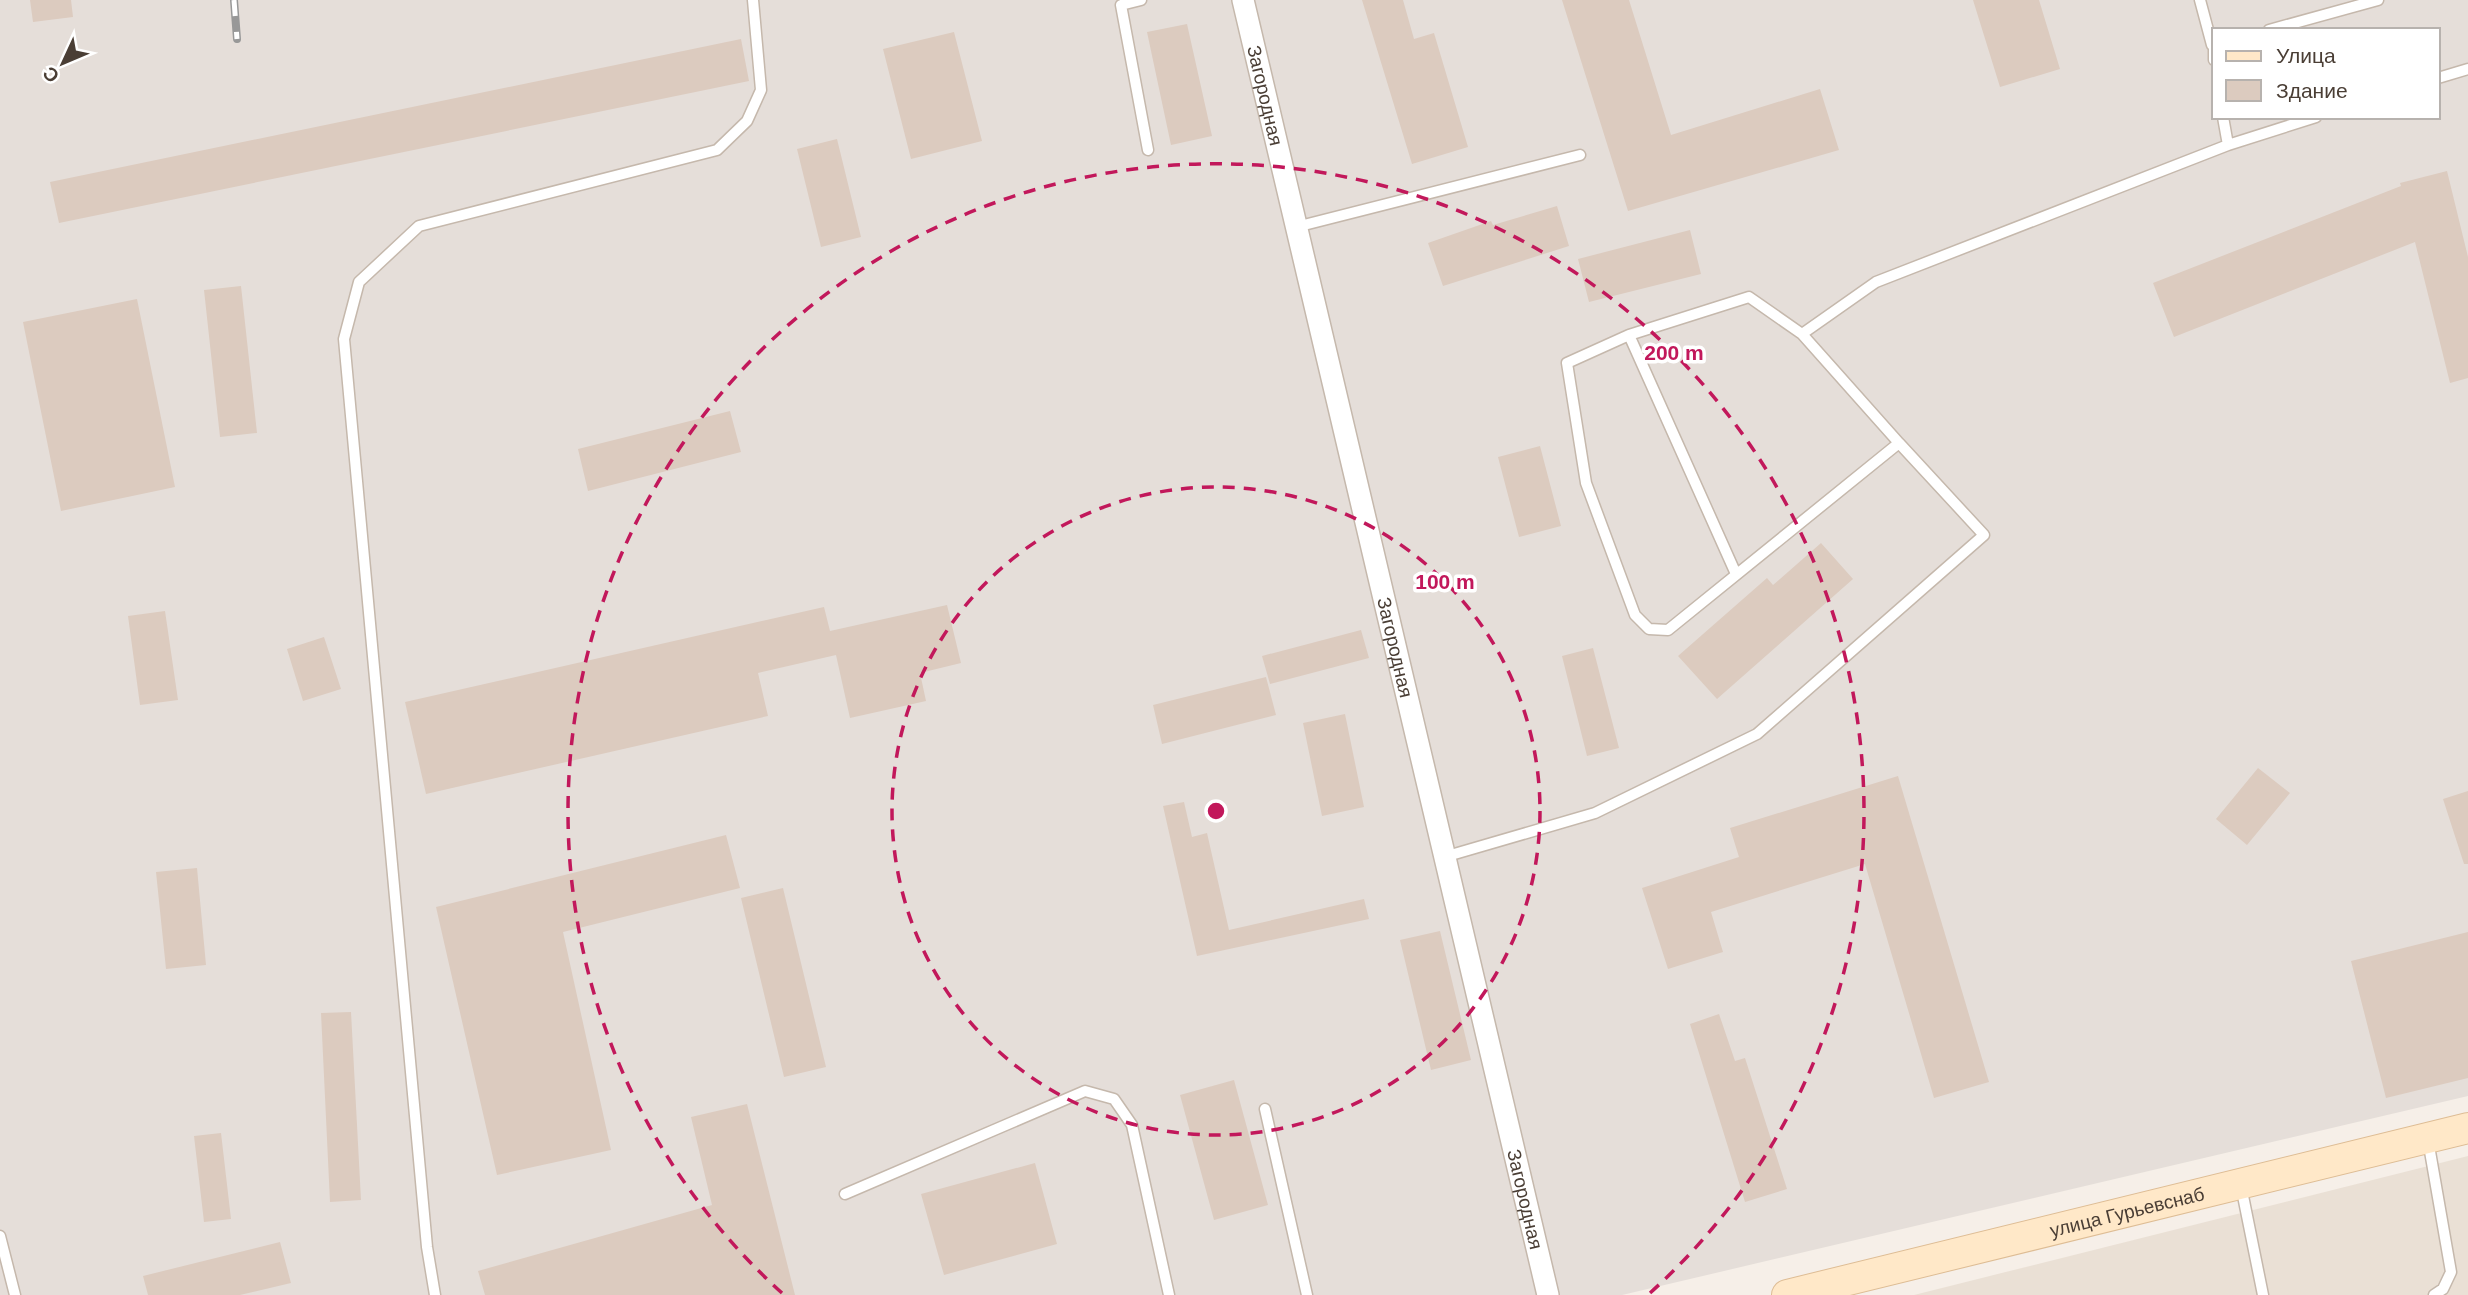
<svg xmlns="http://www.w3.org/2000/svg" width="2468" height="1295" font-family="Helvetica,sans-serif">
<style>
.residential{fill:#eae0d5}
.industrial{fill:#e5ded9;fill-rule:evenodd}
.building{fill:#dccbbf}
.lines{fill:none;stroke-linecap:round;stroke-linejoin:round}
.lane-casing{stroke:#c5b8ac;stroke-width:13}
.street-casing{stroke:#c5b8ac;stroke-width:24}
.secondary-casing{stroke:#debd95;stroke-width:32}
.lane{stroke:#fff;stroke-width:10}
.street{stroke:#fff;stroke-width:21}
.secondary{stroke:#ffe8c8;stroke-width:30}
.rail-casing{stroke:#989898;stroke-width:8}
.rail{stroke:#fff;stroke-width:5;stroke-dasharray:16;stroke-linecap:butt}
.ring{fill:none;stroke:#c2185b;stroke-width:3.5;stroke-dasharray:12 9}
.labels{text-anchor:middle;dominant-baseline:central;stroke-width:7;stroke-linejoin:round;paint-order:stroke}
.street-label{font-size:19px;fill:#4a3e35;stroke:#fff}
.centre{fill:#c2185b;stroke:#fff;stroke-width:3.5}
.ring-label{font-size:21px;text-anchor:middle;font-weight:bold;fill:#c2185b;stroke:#fff;stroke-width:7;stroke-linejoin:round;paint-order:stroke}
</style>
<rect width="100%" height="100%" fill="#f6efe8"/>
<path class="residential" d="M2468 1156V1295H1914Z"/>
<path class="industrial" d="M0 0H2468V1096L1622 1295H0ZM2214 30H2438V117H2214Z"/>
<path class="building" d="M30 0H71L73 17 33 22Z
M1362 0H1403L1414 39 1434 33 1468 147 1412 164Z
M1562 0H1629L1671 135 1820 89 1839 150 1628 211Z
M1973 0H2039L2060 69 2000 87Z
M1187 24 1212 136 1171 145 1147 32Z
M954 32 982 141 911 159 883 49Z
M741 39 749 81 59 223 50 182Z
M837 139 861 237 821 247 797 149Z
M2447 171 2468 257V378L2450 383 2415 242 2174 337 2153 283 2401 186 2400 183Z
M1557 206 1569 246 1443 286 1428 243 1491 221 1493 225Z
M1690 230 1701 274 1589 302 1578 259Z
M241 286 257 433 220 437 204 290Z
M137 299 175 487 61 511 23 322Z
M730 411 741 452 588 491 578 449Z
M1540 446 1561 526 1519 537 1498 457Z
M1821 543 1853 579 1717 699 1678 656 1767 578 1773 585Z
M947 605 961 663 920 673 926 701 850 718 836 655 758 673 768 716 426 794 405 702 824 607 830 631Z
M165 611 178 700 140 705 128 616Z
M1361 630 1369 658 1270 684 1262 656Z
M324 637 341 689 303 701 287 649Z
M1593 648 1619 748 1587 756 1562 656Z
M1266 677 1276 715 1162 744 1153 705Z
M1345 714 1364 807 1322 816 1303 723Z
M2258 768 2290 793 2247 845 2216 819Z
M1898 776 1989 1082 1934 1098 1865 864 1711 912 1723 952 1668 969 1642 888 1739 857 1730 828Z
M2468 791V864H2464L2443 799Z
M1184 802 1192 837 1207 833 1229 930 1364 899 1369 919 1197 956 1163 806Z
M726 835 740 888 563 932 611 1150 497 1175 436 907Z
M197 868 206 965 166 969 156 872Z
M783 888 826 1067 784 1077 741 898Z
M1440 931 1471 1060 1431 1070 1400 940Z
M2468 932V1078L2386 1098 2351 961Z
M351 1012 361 1200 330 1202 321 1013Z
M1719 1014 1735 1061 1745 1058 1787 1189 1745 1202 1690 1024Z
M1234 1080 1268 1205 1214 1220 1180 1095Z
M747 1104 795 1295H485L478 1271 712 1205 691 1117Z
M221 1133 231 1219 204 1222 194 1136Z
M1035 1163 1057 1244 944 1275 921 1194Z
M280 1242 291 1283 240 1295H148L143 1276Z"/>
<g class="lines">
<defs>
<path id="lane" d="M1141 0 1121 5 1148 150
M2200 0 2212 45
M2269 30 2378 0
M2214 45V60
M2438 78 2468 69
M2223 117 2228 145
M1296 227 1580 155
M1802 334 1876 282 2228 145 2316 117
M1629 335 1736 574
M1444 857 1595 813 1757 734 1984 535 1899 443 1668 630 1649 629 1635 615 1586 483 1567 363 1629 335 1749 297 1802 334 1899 443
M1265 1109 1307 1295
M2428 1140 2451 1272 2443 1289 2434 1295
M2241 1186 2263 1295
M845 1194 1085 1091 1114 1099 1132 1125 1169 1295
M0 1236 15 1295
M435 1295 427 1247 344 339 359 282 419 226 717 150 747 121 761 90 753 0"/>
<g id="street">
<path id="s1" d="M1243 0 1548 1295"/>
</g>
<g id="secondary">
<path id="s2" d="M1787 1295 2468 1128"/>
</g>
</defs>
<use href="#lane" class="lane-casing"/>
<use href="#street" class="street-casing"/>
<use href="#secondary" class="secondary-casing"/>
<use href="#lane" class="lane"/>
<use href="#street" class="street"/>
<use href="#secondary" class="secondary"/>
<defs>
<path id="rail" d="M234 0 237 39"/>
</defs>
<use href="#rail" class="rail-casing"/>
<use href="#rail" class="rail"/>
</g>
<g class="ring">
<circle cx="1216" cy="811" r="324"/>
<path d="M782 1293A648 648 0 1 1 1650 1293"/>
</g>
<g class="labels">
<g class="street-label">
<text stroke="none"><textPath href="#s1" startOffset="98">Загородная</textPath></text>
<text stroke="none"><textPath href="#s1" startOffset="665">Загородная</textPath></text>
<text stroke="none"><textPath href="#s1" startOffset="1232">Загородная</textPath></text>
<text stroke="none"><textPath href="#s2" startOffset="350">улица Гурьевснаб</textPath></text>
</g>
</g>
<circle cx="1216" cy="811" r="10" class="centre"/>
<g class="ring-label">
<text x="1674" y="360">200 m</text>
<text x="1445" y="589">100 m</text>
</g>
<rect x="2212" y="28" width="228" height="91" fill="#ffffff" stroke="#b7b2ae" stroke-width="2"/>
<rect x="2226" y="51" width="35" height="10" fill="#ffe8c8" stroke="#b7b2ae" stroke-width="2"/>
<text x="2276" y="63" font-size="21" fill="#4a3e35">Улица</text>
<rect x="2226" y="80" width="35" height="21" fill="#dccbbf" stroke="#b7b2ae" stroke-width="2"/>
<text x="2276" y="98" font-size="21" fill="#4a3e35">Здание</text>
<g transform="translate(63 63) rotate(226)" stroke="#ffffff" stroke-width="5" paint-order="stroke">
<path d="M0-5L12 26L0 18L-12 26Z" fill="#4a3e35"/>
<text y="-10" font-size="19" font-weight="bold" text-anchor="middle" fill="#4a3e35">С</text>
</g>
</svg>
